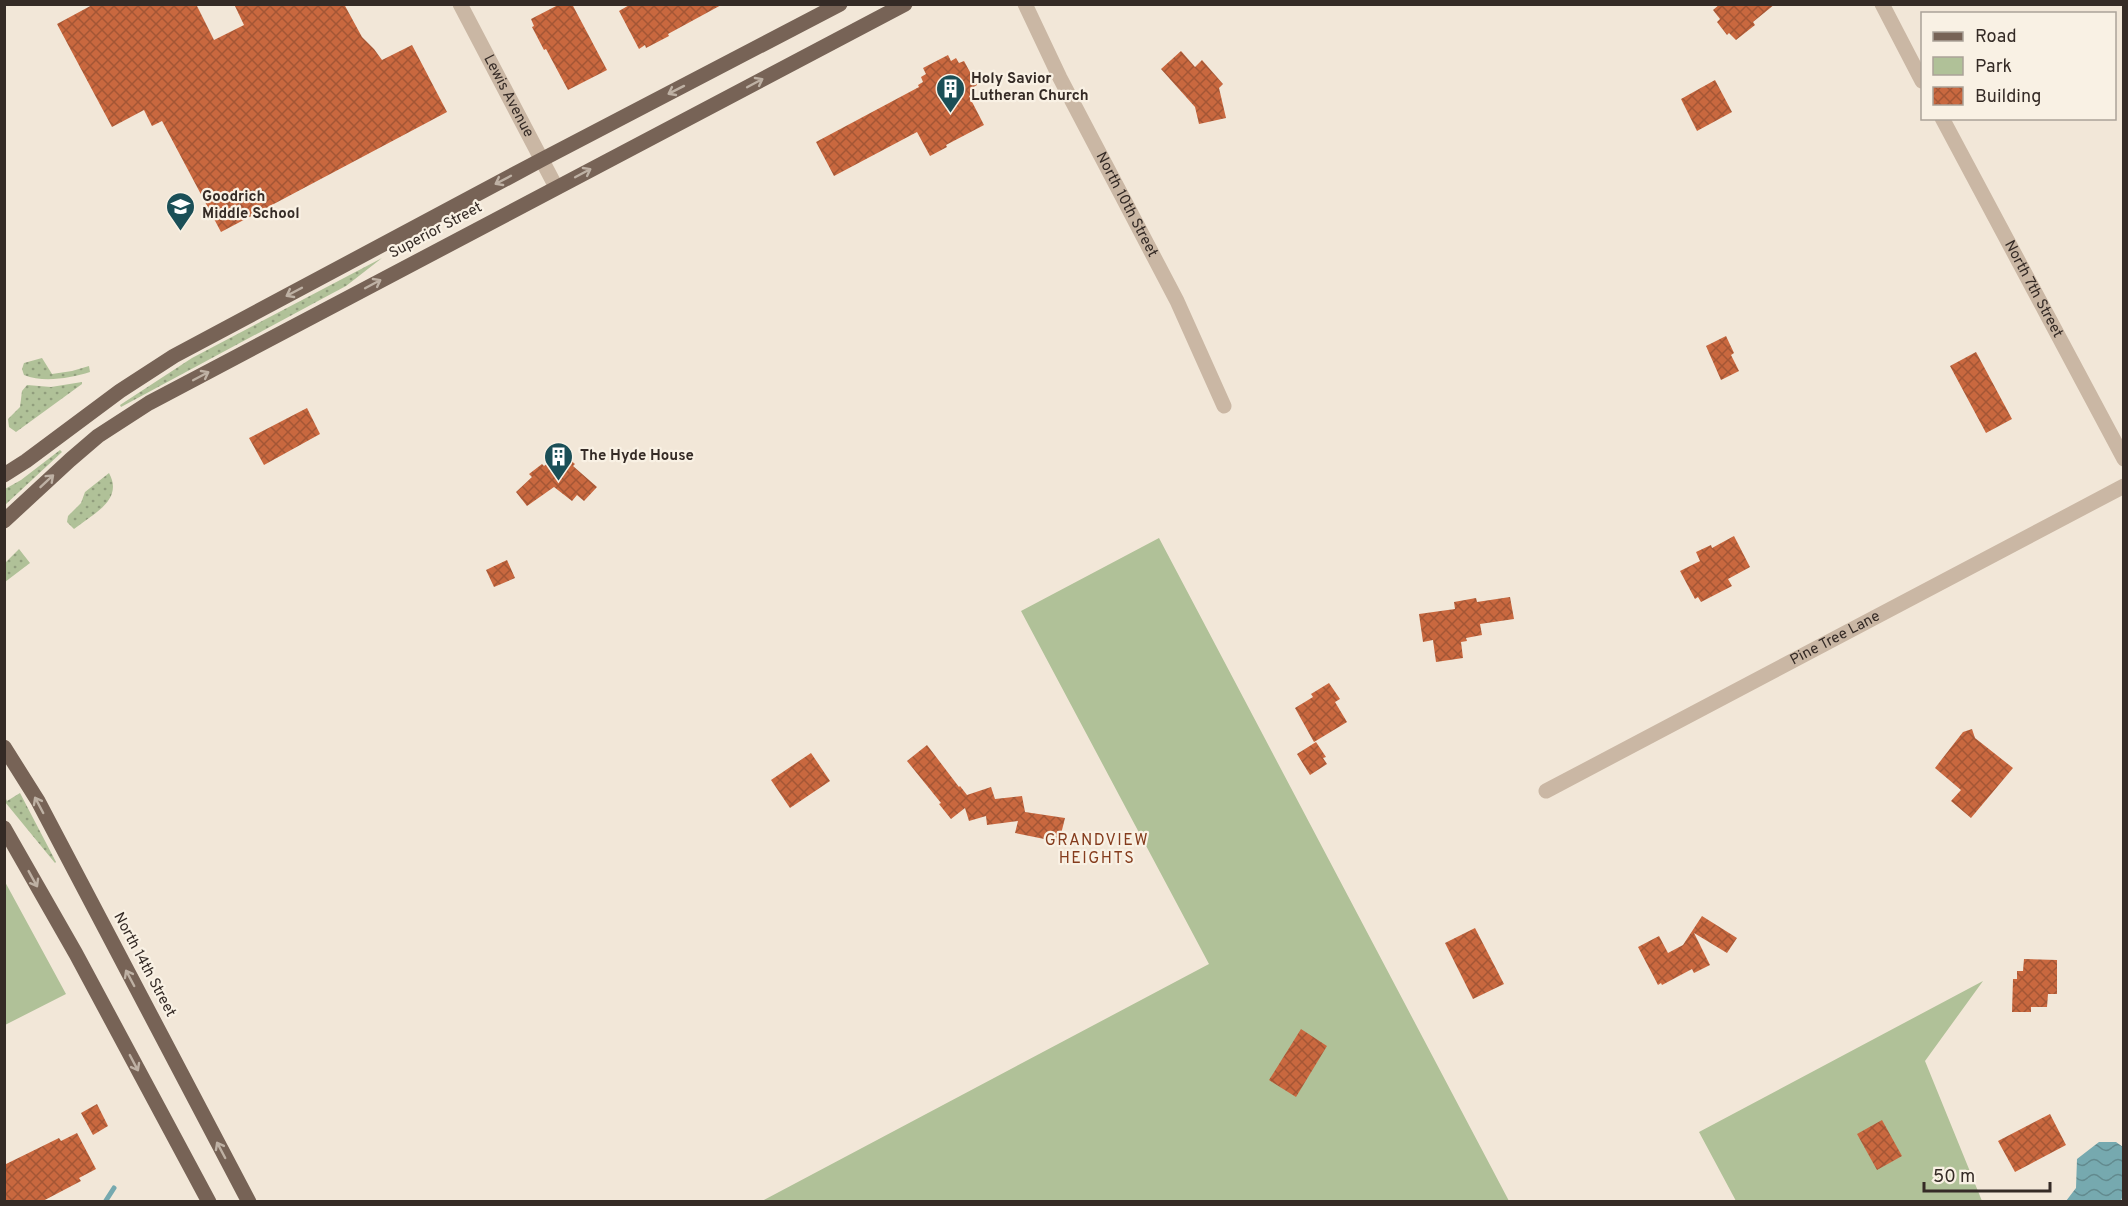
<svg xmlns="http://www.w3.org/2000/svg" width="2128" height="1206" font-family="Overpass,sans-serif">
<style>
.grass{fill:url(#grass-dots)}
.park{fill:#b0c198}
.water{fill:url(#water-waves)}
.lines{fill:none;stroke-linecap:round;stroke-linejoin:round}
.stream{stroke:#76a9af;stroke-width:5}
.building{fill:url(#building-cross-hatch)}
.minor{stroke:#cab7a4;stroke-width:15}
.major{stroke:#776356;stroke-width:15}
.oneway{stroke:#beb1a4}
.labels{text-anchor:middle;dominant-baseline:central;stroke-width:4.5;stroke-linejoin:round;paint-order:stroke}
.poi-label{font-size:15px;font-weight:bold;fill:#352b26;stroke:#f9f1e4;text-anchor:start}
.street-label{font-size:15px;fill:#352b26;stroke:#f9f1e4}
.neighbourhood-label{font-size:16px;letter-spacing:1.5px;fill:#853c1d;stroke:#f9f1e4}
</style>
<defs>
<pattern id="grass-dots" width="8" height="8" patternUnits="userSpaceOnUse" patternTransform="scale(1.5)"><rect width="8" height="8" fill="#b0c198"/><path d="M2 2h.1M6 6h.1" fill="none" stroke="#909d7c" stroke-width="1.8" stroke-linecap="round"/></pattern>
<pattern id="water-waves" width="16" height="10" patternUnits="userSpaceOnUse" patternTransform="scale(1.5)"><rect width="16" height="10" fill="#76a9af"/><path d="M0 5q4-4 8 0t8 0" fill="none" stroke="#628a8e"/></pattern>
<pattern id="building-cross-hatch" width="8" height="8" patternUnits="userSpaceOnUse" patternTransform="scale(1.5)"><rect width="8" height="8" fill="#c9683f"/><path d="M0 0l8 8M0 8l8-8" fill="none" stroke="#a45635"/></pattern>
</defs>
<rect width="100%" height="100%" fill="#f2e7d8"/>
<path class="grass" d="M382 258 346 286 331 294 121 407 120 405 192 358Z
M42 358 52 374 72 371 89 366 90 372C70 378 44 383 24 375L22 369 24 363Z
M82 382V384L16 432 9 427 8 419 20 407 22 391 27 385 51 387Z
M60 450 62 452 5 505V489L21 480Z
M109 473C124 500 93 514 74 529L67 522 68 516 81 503 85 492Z
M19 549 30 563 5 582V563Z
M20 793 56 862 55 863 5 802V797L7 801Z"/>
<path class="park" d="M1159 538 1509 1201 760 1202 1209 964 1021 611Z
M4 880 66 994 5 1025H4Z
M1983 981 1925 1061 1982 1201H1736L1699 1132Z"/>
<path class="water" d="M2099 1142H2116L2123 1147 2124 1191 2121 1201H2066L2076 1188 2077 1159Z"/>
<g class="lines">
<path class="stream" d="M105 1202 114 1188"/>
</g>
<path class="building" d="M94 4H196L214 40 244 25 234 4H344L362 37 374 49 382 60 412 45 447 112 221 232 162 121 152 126 144 110 112 127 57 24Z
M560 4H572L607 70 568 90 546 49 544 50 532 27 534 26 531 19Z
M631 4H723L668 34 669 36 646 48 645 45 639 49 619 11Z
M1720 4H1775L1753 22 1755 25 1736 40 1729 33 1727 35 1717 22 1720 19 1713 10Z
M1181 51 1195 67 1202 60 1223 84 1219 88 1226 118 1199 124 1195 107 1161 69Z
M948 55 951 61 956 58 959 63 964 61 977 85 972 88 975 93 969 96 984 125 946 145 947 147 930 156 917 132 834 176 816 142 919 87 918 85 923 82 921 77 926 74 923 68Z
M1715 80 1732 112 1697 131 1681 99Z
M1726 336 1734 353 1731 355 1739 371 1721 380 1706 346Z
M1976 352 2012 419 1986 433 1950 366Z
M307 408 320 434 264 465 249 438Z
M561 452 575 464 573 466 597 487 584 501 577 495 572 501 554 487 527 506 516 492 532 477 529 474 542 464 544 466Z
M1734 536 1750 567 1728 579 1732 586 1701 602 1698 597 1695 599 1680 571 1700 561 1696 552 1711 545 1712 548Z
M507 560 515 578 494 587 486 570Z
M1510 597 1514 619 1480 624 1482 635 1466 638 1467 641 1461 642 1463 658 1436 662 1433 640 1423 642 1419 614 1455 609 1454 602 1476 598 1477 602Z
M1329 683 1340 699 1335 702 1347 722 1314 742 1295 708 1313 697 1311 694Z
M1972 729 1975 738 2013 768 1971 818 1951 801 1961 790 1935 768 1963 732Z
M1316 742 1326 757 1323 758 1327 764 1310 775 1297 754Z
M927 745 959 787 960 786 967 795 991 787 995 799 1022 796 1025 812 1065 818 1059 842 1015 833 1018 821 987 825 986 816 969 821 965 808 951 819 939 804 941 803 907 761Z
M811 753 830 781 790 808 771 780Z
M1702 916 1737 938 1727 953 1694 933 1710 965 1694 973 1692 969 1662 985 1661 983 1658 985 1638 947 1659 936 1668 953 1683 945Z
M1475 928 1504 984 1473 999 1445 943Z
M2024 959 2057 960V994H2048L2047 1007H2031V1012H2012L2013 979H2017V971H2023Z
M1301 1029 1327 1046 1296 1097 1269 1080Z
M97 1104 108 1126 93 1135 81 1113Z
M2050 1114 2066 1145 2015 1172 1998 1141Z
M1882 1120 1902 1156 1877 1170 1857 1134Z
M77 1133 96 1169 79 1178 81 1181 41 1202H4V1165L59 1138 61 1141Z"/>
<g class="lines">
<g class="minor">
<path id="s1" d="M460 4 556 187"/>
<path id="s2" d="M1025 4 1060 78 1177 301 1224 406"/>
<path d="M1882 4 1922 81"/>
<path id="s3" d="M1942 118 2124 459"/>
<path id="s4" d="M1546 791 2124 486"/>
</g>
<path class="major" d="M4 475 26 461 120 391 174 356 541 160 840 4
M4 521 70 460 98 436 149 403 905 4
M4 747 38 801 249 1202
M4 828 76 954 209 1202"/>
</g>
<defs><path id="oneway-shaft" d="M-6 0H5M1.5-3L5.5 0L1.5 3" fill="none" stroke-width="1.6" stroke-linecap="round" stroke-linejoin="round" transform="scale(1.5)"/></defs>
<g class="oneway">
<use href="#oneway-shaft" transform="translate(755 83) rotate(-28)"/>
<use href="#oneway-shaft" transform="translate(676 90) rotate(153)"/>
<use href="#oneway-shaft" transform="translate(583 173) rotate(-28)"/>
<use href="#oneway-shaft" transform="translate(503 180) rotate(152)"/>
<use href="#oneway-shaft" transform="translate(373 284) rotate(-28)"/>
<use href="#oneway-shaft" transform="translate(294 292) rotate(152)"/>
<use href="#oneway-shaft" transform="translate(201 376) rotate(-28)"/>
<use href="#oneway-shaft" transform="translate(47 481) rotate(-43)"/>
<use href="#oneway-shaft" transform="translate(39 805) rotate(-118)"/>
<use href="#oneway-shaft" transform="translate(33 879) rotate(61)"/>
<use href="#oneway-shaft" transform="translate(130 978) rotate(-118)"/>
<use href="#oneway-shaft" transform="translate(134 1063) rotate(62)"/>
<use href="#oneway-shaft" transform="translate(221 1150) rotate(-118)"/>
</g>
<defs>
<symbol id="building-pin" viewBox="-11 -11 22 30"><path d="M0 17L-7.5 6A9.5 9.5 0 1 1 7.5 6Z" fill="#1b4f57" stroke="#f9f1e4"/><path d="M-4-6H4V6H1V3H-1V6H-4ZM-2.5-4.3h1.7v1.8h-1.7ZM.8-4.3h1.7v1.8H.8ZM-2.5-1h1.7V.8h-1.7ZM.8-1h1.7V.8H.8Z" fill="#fff"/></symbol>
<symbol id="school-pin" viewBox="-11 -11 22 30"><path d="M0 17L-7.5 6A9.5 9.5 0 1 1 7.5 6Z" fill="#1b4f57" stroke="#f9f1e4"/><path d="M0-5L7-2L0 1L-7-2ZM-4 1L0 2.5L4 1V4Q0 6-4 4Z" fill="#fff"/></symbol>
</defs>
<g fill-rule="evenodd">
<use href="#building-pin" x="934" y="72" width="33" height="45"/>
<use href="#school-pin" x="164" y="190" width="33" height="45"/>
<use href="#building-pin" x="542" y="440" width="33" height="45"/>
</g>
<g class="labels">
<g class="poi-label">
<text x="971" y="79">Holy Savior<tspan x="971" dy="17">Lutheran Church</tspan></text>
<text x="202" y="197">Goodrich<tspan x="202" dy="17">Middle School</tspan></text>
<text x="580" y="456">The Hyde House</text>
</g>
<g class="street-label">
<text stroke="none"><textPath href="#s1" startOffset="104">Lewis Avenue</textPath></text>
<text stroke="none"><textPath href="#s2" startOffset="225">North 10th Street</textPath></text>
<text transform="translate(436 231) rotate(-28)">Superior Street</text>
<text stroke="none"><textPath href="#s3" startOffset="194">North 7th Street</textPath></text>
<text stroke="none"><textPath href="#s4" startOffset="327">Pine Tree Lane</textPath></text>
<text transform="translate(144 965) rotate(62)">North 14th Street</text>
</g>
<g class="neighbourhood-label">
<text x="1097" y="841">GRANDVIEW<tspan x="1097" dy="18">HEIGHTS</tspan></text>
</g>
</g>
<rect width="2128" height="1206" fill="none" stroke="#352b26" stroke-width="12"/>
<rect x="1921" y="12" width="195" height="108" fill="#f9f1e4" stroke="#aba298" stroke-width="1.5"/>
<rect x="1933" y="32" width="30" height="9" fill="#776356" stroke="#aba298" stroke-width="1.5"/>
<text x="1975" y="42" font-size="18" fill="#352b26">Road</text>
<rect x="1933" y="57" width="30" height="18" fill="#b0c198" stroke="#aba298" stroke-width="1.5"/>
<text x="1975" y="72" font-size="18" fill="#352b26">Park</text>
<rect x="1933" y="87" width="30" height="18" fill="url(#building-cross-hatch)" stroke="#aba298" stroke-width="1.5"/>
<text x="1975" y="102" font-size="18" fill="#352b26">Building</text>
<path d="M1924 1182v9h126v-9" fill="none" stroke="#352b26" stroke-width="3"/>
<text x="1933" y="1182" font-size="18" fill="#352b26" stroke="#f9f1e4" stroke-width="4.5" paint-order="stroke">50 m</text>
</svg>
